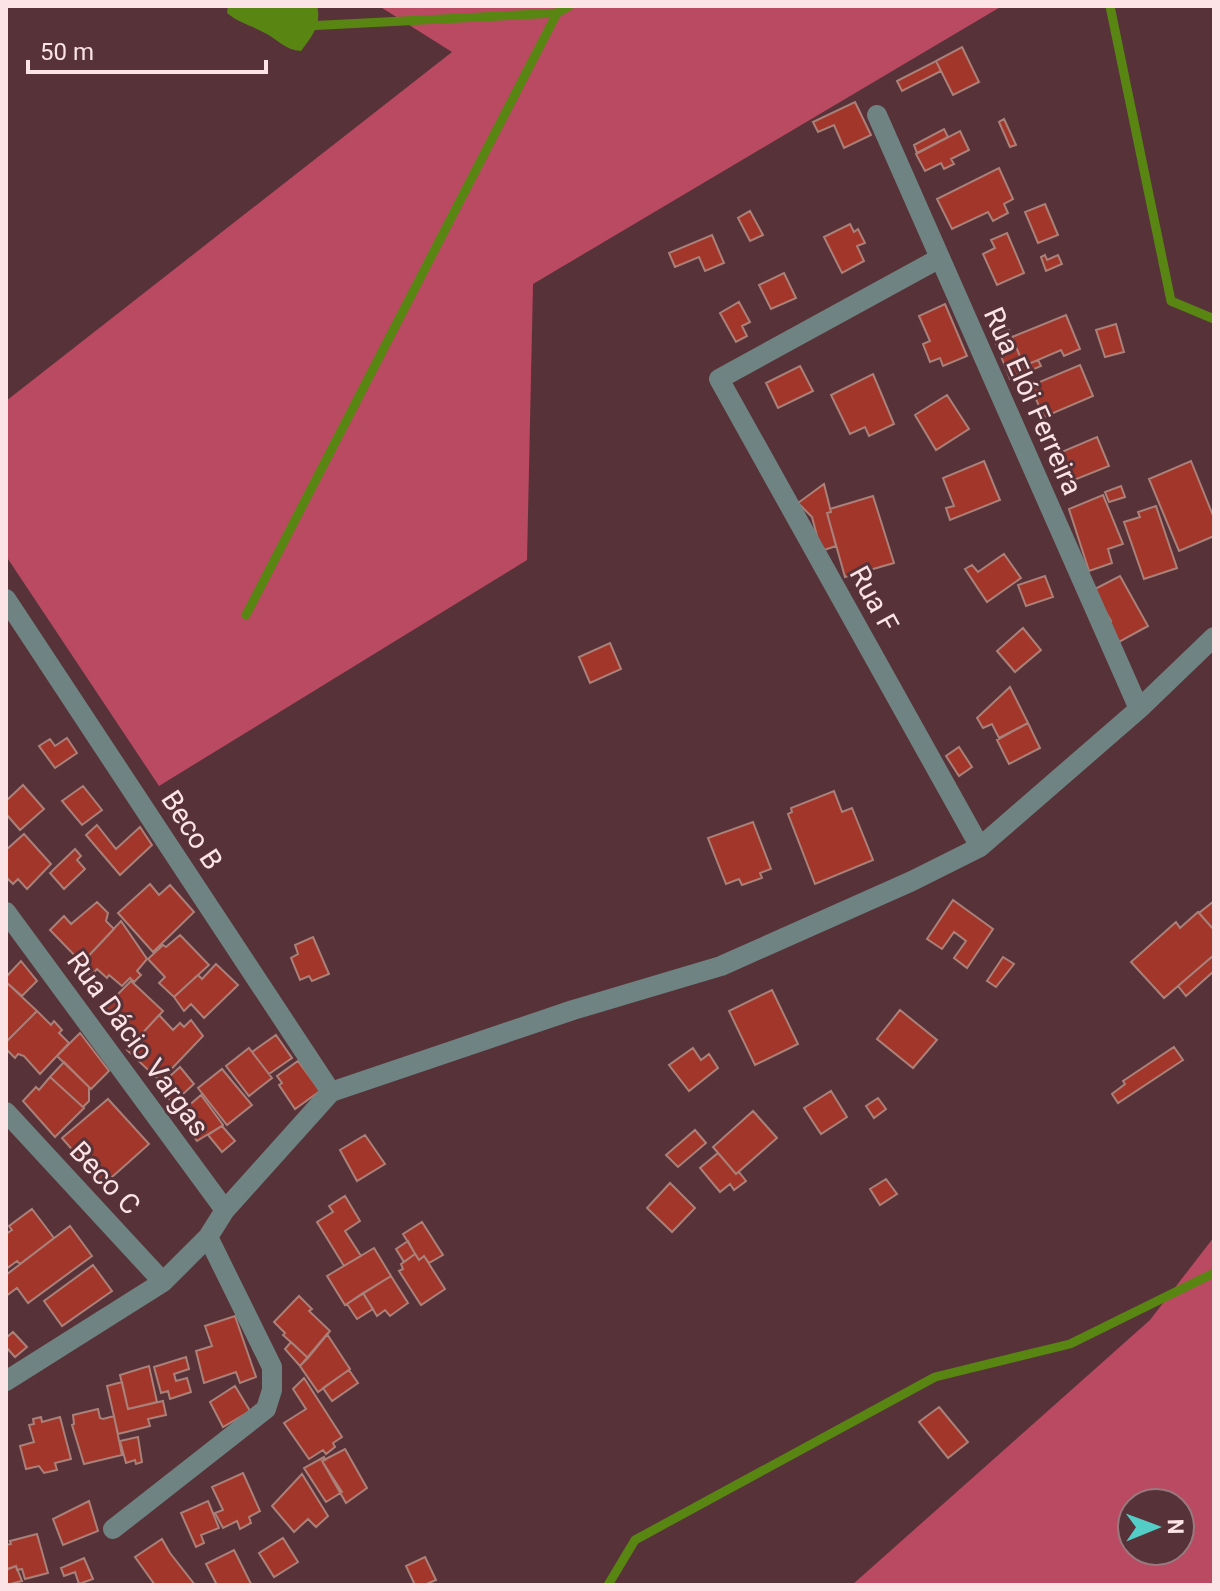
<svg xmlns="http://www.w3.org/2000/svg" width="1220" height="1591" font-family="Roboto,sans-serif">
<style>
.forest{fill:#b94a62;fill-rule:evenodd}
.water{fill:#598613}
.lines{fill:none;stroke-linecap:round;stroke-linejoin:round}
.stream{stroke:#598613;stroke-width:9}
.building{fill:#a2362a;stroke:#aa8079;stroke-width:2}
.minor{stroke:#6f8482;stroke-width:20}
.labels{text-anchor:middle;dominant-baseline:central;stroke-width:6;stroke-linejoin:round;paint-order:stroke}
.street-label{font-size:28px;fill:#fbe3e6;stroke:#573339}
</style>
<rect width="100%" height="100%" fill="#573339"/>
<path class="forest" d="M379 6H1002L533 284 527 560 159 786 6 556V401L452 52Z
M1214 1237V1585H852L1150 1320ZM1132 1503H1180V1551H1132Z"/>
<path class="water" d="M228 6H317C322 24 312 37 301 51 286 50 279 41 267 34 253 26 239 23 227 13Z"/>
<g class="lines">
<path class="stream" d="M1110 6 1171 301 1214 319
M306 26 557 13 569 6
M246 615 557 13
M608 1585 635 1540 935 1377 1070 1344 1214 1273"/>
</g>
<path class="building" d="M962 47 979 82 953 95 936 61Z
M936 61 941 71 902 91 897 81Z
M855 102 871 135 844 148 834 125 818 132 813 122Z
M1004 119 1016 145 1010 147 999 122Z
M944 129 948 137 917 153 914 145Z
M960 131 969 150 951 159 954 164 944 169 941 163 925 171 916 154Z
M999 168 1013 199 1004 204 1008 213 993 221 988 212 952 229 937 199Z
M1045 204 1058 235 1038 243 1025 212Z
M750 211 763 235 750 241 738 218Z
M850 224 854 232 858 229 865 243 857 246 864 261 842 273 824 237Z
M1007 233 1024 273 997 285 983 254 995 248 991 240Z
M712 235 724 263 705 271 699 257 675 267 669 253Z
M1045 255 1047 260 1058 255 1062 264 1046 271 1041 257Z
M784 273 796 298 771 309 759 285Z
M739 302 750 322 742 326 747 336 736 342 720 313Z
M945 304 967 356 943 366 940 358 930 362 923 344 930 341 919 316Z
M1066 315 1080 349 1064 356 1061 350 1024 366 1012 337Z
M1116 324 1124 352 1105 357 1096 330Z
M1009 330 1024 366 1038 360 1041 366 1010 379 993 336Z
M1080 365 1093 396 1044 417 1030 386Z
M800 366 813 391 778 408 766 383Z
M873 374 894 424 869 436 865 427 850 434 831 395Z
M947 395 969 429 936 450 915 415Z
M1097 437 1109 466 1069 482 1057 454Z
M984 461 1000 500 950 520 946 508 954 506 943 478Z
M1191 461 1214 518V536L1179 551 1149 479Z
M824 484 831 512 827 513 836 546 821 551 812 517 798 503Z
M1121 486 1125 497 1109 502 1105 492Z
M1103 495 1123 544 1108 549 1112 563 1089 571 1069 509Z
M873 496 894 563 845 577 827 513 831 512 830 509Z
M1156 506 1177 568 1144 579 1124 522 1140 517 1138 512Z
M1004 554 1021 578 987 602 965 569 972 565 978 572Z
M1045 576 1053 597 1026 606 1018 585Z
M1120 576 1148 626 1119 642 1108 623 1111 621 1093 590Z
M1023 628 1041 650 1015 672 997 651Z
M610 643 621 669 590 683 579 657Z
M1010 687 1028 723 999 738 992 724 983 728 977 718Z
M1028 723 1040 748 1009 764 997 740Z
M67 738 77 753 55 768 39 746 50 739 55 746Z
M959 747 972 767 959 776 946 756Z
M23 785 44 809 20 830 6 814V801Z
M83 786 102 810 82 825 62 801Z
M834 791 842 812 852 808 873 860 815 884 788 814 792 812 791 808Z
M753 822 771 869 760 873 762 878 742 885 739 879 726 884 708 838Z
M97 825 116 849 140 827 152 845 120 875 86 835Z
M24 834 51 864 27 889 18 879 13 884 6 877V850Z
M75 849 81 856 77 860 85 869 64 889 50 873Z
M150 884 159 895 170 885 194 912 153 952 118 913Z
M953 900 993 929 967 968 954 958 966 941 954 932 942 949 927 939Z
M1214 901V930L1199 913Z
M97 902 108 913 106 921 114 929 82 963 50 930 64 916 71 924Z
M1198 912 1214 930V955L1164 998 1131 962 1176 922 1180 928Z
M121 921 147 959 137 971 141 975 134 982 130 978 122 986 109 975 107 978 97 969 91 976 80 965Z
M180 935 209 965 174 997 159 983 165 977 148 959 163 945 166 947Z
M313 937 329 974 312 981 309 976 300 980 291 958 298 954 295 945Z
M1214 955V971L1186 996 1178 986Z
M1003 957 1014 964 996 987 987 981Z
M21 961 37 981 22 996 6 982V977Z
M216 964 238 985 204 1018 191 1004 184 1011 174 997 198 975 202 979Z
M131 981 163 1011 139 1037 122 1021 118 1024 103 1009Z
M6 982 37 1011 6 1042Z
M772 990 798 1044 755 1065 729 1011Z
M900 1010 937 1040 913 1068 877 1039Z
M37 1011 51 1025 54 1021 62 1030 59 1033 69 1043 40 1074 24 1056 18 1054 15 1058 6 1049V1042Z
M159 1015 173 1030 180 1023 184 1027 191 1020 203 1036 160 1081 127 1050Z
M80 1033 109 1071 91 1089 57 1056Z
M276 1035 292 1058 269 1074 252 1052Z
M1174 1047 1183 1060 1118 1103 1112 1094 1125 1084 1123 1081Z
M249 1048 272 1078 249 1096 226 1066Z
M693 1048 701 1060 709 1054 718 1068 689 1091 669 1065Z
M298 1061 320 1091 295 1109 279 1085 282 1083 277 1076Z
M64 1062 89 1087V1101L83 1107 50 1077Z
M180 1067 194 1084 173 1103 158 1087Z
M222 1069 252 1105 227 1125 198 1088Z
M50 1077 84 1108 55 1137 23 1101 36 1087 39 1090Z
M831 1091 847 1117 821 1134 804 1108Z
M201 1095 223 1125 197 1141 178 1115Z
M878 1098 886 1109 874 1118 866 1106Z
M108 1099 149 1144 103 1185 62 1138Z
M753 1111 777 1138 736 1174 713 1147Z
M222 1126 235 1141 222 1152 208 1135Z
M695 1130 706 1143 678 1167 666 1155Z
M365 1135 385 1164 357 1181 340 1150Z
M718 1153 736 1174 739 1172 746 1181 734 1190 730 1184 720 1192 700 1168Z
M886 1179 897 1194 880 1205 870 1189Z
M670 1183 695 1208 672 1232 647 1208Z
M345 1196 360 1221 345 1231 361 1256 344 1266 317 1222 333 1212 329 1206Z
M32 1209 54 1238 20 1264 17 1261 6 1269V1234L12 1230 9 1226Z
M422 1222 443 1255 429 1263 424 1256 419 1260 403 1234Z
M70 1226 92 1256 28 1303 17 1288 6 1296V1275Z
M408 1241 415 1254 404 1262 396 1249Z
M374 1248 391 1276 345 1305 327 1276Z
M415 1254 419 1260 424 1256 445 1289 421 1305 399 1271 403 1269 401 1264Z
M93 1265 112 1291 62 1326 44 1301Z
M391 1276 408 1303 390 1316 385 1310 377 1316 363 1293Z
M363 1293 373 1309 357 1319 347 1304Z
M299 1296 312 1309 309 1311 330 1331 308 1358 283 1335 285 1333 274 1322Z
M235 1316 256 1377 240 1383 236 1372 204 1383 196 1351 212 1346 205 1326Z
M13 1332 27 1347 15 1357 6 1347V1338Z
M327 1334 350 1369 318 1392 300 1366Z
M291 1342 308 1358 300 1366 285 1349Z
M186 1357 189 1369 174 1374 176 1381 187 1378 191 1392 170 1399 168 1391 161 1393 154 1367Z
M149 1366 157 1402 128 1409 120 1375Z
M349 1370 358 1383 332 1401 323 1388Z
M304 1378 342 1437 333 1443 335 1447 326 1454 323 1450 309 1459 284 1423 306 1409 293 1389Z
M122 1382 128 1409 163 1401 166 1415 148 1419 150 1426 118 1434 107 1386Z
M235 1386 250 1411 223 1427 210 1402Z
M939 1407 968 1442 948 1458 919 1422Z
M98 1409 100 1418 103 1419 114 1416 122 1455 84 1464 72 1425 74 1424 73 1415Z
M41 1417 42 1422 60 1417 71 1459 55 1463 57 1470 44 1473 39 1466 26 1469 20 1446 34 1442 29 1425 34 1424 33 1419Z
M138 1437 142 1462 136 1464 135 1460 126 1463 120 1441Z
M345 1449 367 1488 346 1503 322 1461Z
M324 1457 325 1460 322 1461 342 1492 326 1502 304 1468Z
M243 1473 260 1511 249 1517 251 1523 240 1529 237 1521 223 1528 215 1513 223 1510 212 1487Z
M302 1474 328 1516 316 1527 308 1519 294 1532 272 1506Z
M89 1501 98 1531 63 1545 53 1519Z
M208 1501 219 1528 201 1535 204 1543 196 1547 181 1513Z
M37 1534 48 1573 25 1579 22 1569 17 1570 16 1566 7 1569 6 1545 11 1544 10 1541Z
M283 1538 298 1562 274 1577 259 1553Z
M162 1539 170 1553 195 1585H155L135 1557Z
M234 1550 251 1584 217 1585 206 1564Z
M425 1557 436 1580 424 1585H415L406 1566Z
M84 1558 93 1579 79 1584 75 1572 64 1576 61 1568Z
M16 1566 22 1581 6 1585V1570Z"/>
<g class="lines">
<path class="minor" d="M877 115 1139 709
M940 258 719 379 980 847
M6 599 331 1092
M6 912 225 1210
M6 1112 163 1282
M6 1381 163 1282 208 1237 225 1210 331 1092 573 1010 721 966 912 881 980 847 1139 709 1214 637
M113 1529 266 1409 272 1390V1367L208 1237"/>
</g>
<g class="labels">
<g class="street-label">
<text transform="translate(1033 401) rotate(66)">Rua Elói Ferreira</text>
<text transform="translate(874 599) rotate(61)">Rua F</text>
<text transform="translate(192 830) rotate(57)">Beco B</text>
<text transform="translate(138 1044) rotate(54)">Rua Dácio Vargas</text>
<text transform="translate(105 1178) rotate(47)">Beco C</text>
</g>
</g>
<rect width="1220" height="1591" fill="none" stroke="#fbe3e6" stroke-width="16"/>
<g transform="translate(1156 1527) rotate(89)"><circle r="38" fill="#573339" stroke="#99797e" stroke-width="2"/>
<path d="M0-6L14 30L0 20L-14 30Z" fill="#54cdc6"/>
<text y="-12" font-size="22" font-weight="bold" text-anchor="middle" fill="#fbe3e6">N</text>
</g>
<path d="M28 60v12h238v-12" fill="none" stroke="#fbe3e6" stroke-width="4"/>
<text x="40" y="60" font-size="24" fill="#fbe3e6" stroke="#573339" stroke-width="6" paint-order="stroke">50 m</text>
</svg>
